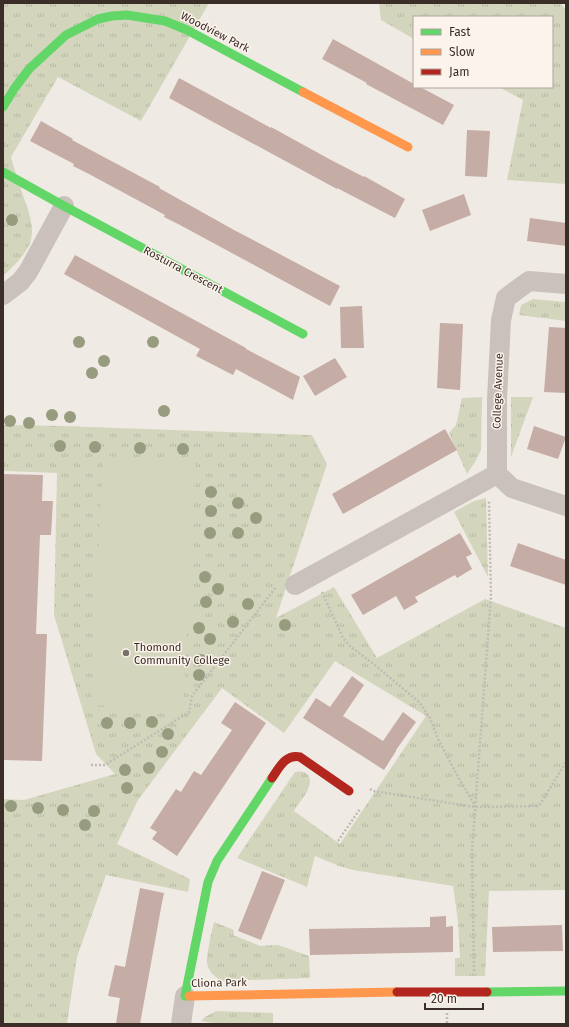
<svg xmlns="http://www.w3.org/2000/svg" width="569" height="1027" font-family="'Fira Sans',sans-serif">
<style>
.grass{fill:url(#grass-tufts)}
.garden{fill:#d3d6bd}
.building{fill:#c5aca4}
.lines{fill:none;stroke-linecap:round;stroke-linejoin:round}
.path{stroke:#c2bab5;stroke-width:2.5;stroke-dasharray:2 2;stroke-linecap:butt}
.street{stroke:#cac1bc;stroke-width:20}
.fast{stroke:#63d668;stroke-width:9}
.slow{stroke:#ff974d;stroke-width:9}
.jam{stroke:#b3261e;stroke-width:9}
.tree{fill:#979c7e}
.poi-dot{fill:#7a706a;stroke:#fcf3ec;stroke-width:1.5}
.labels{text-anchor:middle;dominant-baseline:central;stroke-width:3;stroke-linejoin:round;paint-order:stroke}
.street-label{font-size:11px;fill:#3b2e29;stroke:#fcf3ec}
.poi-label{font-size:11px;fill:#3b2e29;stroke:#fcf3ec;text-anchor:start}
</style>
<defs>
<pattern id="grass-tufts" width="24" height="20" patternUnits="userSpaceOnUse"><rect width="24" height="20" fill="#d3d6bd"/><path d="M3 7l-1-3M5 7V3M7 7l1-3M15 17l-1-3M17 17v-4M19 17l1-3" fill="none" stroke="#b6b8a2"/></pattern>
</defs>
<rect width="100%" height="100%" fill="#f0eae4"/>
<path class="grass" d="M3 3H209L141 121 58 77 11 157C14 169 18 180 22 192 27 208 36 226 30 243 26 254 12 268 3 276Z
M379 3H560L566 10V184L507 180 523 100 499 87H552V17H414V39L381 20Z
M533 299 566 302V321L519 315 521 305Z
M482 397 481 450 475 462 467 474 449 433 456 425 462 398Z
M511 397H533L511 457Z
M3 425 63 426 312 435 327 464 276 618 334 587 377 658 485 599 566 628V890L489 891 485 976H455V958H460L458 921 453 886 353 870 339 866 315 856 307 887 237 858 295 772C300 771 304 771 307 774 317 784 299 802 294 811L340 844 426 716 335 661 284 733 222 688 138 800 117 844 190 879 188 892 106 875 77 957 67 1024H3V799L24 800 115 774 96 754 54 615 57 473 3 471Z
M486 498 488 577 454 512 474 501Z
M214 922 234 930 233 935 260 946 278 945 309 956 310 978 223 981C216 979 208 971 207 963 206 957 212 930 214 922Z
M216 1011 273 1013V1024H220L201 1021 205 1017Z"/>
<path class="garden" d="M103 456 196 461 183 710 91 705Z"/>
<path class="building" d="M333 39 414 84V87L422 88 454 105 443 125 366 84 367 83 322 59Z
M179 78 271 128V127L331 160 364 177V176L405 199 395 218 337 188V189L169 98Z
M41 121 73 139 72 140 160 187 159 188 234 230 340 286 330 306 180 225 164 217 165 215 89 174 73 166 74 164 30 141Z
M467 130 490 131 487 177 465 176Z
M464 194 471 215 430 231 422 210Z
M530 218 566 223V246L527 241Z
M75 255 246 348V349L300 377 293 400 236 369 233 375 196 356 200 349 64 274Z
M362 306 364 348H341L340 307Z
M440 323 463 324 460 390 437 388Z
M549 327 566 328V393L544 392Z
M335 358 347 377 315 396 303 376Z
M534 426 566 437 558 459 527 449Z
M445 429 457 450 343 514 332 494Z
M3 474 43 475 42 501H53L51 535H40L36 634H47L42 761 3 760Z
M460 533 472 554 466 557 472 569 457 578 455 575 415 597 418 602 404 610 396 596 363 615 351 595Z
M518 543 566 560V585L510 566Z
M352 676 364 685 343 716 383 741 403 712 416 722 396 750V751L384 770 303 718 316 698 330 707Z
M235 702 266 723 177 856 152 839 157 832 150 828 176 789 181 792 194 771 201 775 232 730 221 723Z
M262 871 285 880 261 940 238 931Z
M140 888 164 893 161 908 140 1024H116L120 998 108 996 115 965 125 967Z
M446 916V927L453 926V952L310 955 309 929 430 927V917Z
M562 925 563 951 493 952 492 927Z"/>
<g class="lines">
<path class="path" d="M322 592 343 638 350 646 376 666 419 702 430 718 438 739 457 775 475 806
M91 765H105L189 712 192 696 276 587
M370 789 373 791 475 807 539 806 566 762
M338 841 360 809
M474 971 472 851 491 596 489 501
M447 1013V1024"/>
<path class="street" d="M566 284 529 281 506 298 501 320 497 399V474L512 488 566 506
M3 295 20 282 28 272 64 206
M295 585 497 474
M181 1024 185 996"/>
<path class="fast" d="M3 107 14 89 29 69 66 35 98 19 112 16 127 15 165 21 187 30 303 92
M3 172 64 206 303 334
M487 992 566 991
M189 996H185L208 882 217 861 272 778"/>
<path class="slow" d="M303 92 408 147
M189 996 397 992"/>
<path class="jam" d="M272 778C279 768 285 754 300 757L349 791
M397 992H487"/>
</g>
<g class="tree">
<circle cx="12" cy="220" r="6"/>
<circle cx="79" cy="342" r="6"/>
<circle cx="153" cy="342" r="6"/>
<circle cx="104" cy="361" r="6"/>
<circle cx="92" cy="373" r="6"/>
<circle cx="164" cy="411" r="6"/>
<circle cx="52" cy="415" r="6"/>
<circle cx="70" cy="417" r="6"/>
<circle cx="10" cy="421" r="6"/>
<circle cx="29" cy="423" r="6"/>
<circle cx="60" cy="446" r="6"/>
<circle cx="95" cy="447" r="6"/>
<circle cx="140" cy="448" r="6"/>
<circle cx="183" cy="449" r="6"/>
<circle cx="211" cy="492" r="6"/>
<circle cx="238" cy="503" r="6"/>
<circle cx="211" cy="511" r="6"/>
<circle cx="256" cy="518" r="6"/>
<circle cx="210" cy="533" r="6"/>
<circle cx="238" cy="533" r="6"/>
<circle cx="205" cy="577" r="6"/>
<circle cx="218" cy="589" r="6"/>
<circle cx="206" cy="602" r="6"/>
<circle cx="248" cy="604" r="6"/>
<circle cx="233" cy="622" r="6"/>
<circle cx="285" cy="625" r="6"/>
<circle cx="199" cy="628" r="6"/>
<circle cx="210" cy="639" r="6"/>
<circle cx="201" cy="660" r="6"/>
<circle cx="199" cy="675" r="6"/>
<circle cx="152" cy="722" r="6"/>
<circle cx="107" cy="723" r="6"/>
<circle cx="130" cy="723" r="6"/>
<circle cx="168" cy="734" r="6"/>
<circle cx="162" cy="752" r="6"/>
<circle cx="149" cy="768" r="6"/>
<circle cx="125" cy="770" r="6"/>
<circle cx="127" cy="788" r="6"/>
<circle cx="11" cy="806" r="6"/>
<circle cx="38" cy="808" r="6"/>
<circle cx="63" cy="810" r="6"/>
<circle cx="94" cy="811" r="6"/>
<circle cx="85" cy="825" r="6"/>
</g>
<circle class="poi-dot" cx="126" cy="653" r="4"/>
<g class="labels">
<g class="street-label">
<text transform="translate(215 32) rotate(27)">Woodview Park</text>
<text transform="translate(183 270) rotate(28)">Rosturra Crescent</text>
<text transform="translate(498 391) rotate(-88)">College Avenue</text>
<text transform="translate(219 983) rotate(-1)">Cliona Park</text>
</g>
<g class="poi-label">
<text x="134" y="647">Thomond<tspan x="134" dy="13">Community College</tspan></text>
</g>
</g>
<rect width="569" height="1027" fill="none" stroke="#3b2e29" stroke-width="8"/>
<rect x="413" y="16" width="140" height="72" fill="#fcf3ec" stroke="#afa49e"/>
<rect x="421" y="29" width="20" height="6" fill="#63d668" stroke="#afa49e"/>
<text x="449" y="36" font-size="12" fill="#3b2e29">Fast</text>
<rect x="421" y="49" width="20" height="6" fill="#ff974d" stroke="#afa49e"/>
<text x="449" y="56" font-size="12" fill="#3b2e29">Slow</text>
<rect x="421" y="69" width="20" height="6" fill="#b3261e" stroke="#afa49e"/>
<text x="449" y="76" font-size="12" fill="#3b2e29">Jam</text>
<path d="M425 1003v6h58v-6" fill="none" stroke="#3b2e29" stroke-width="2"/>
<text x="431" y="1003" font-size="12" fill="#3b2e29" stroke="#fcf3ec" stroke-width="3" paint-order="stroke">20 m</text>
</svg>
